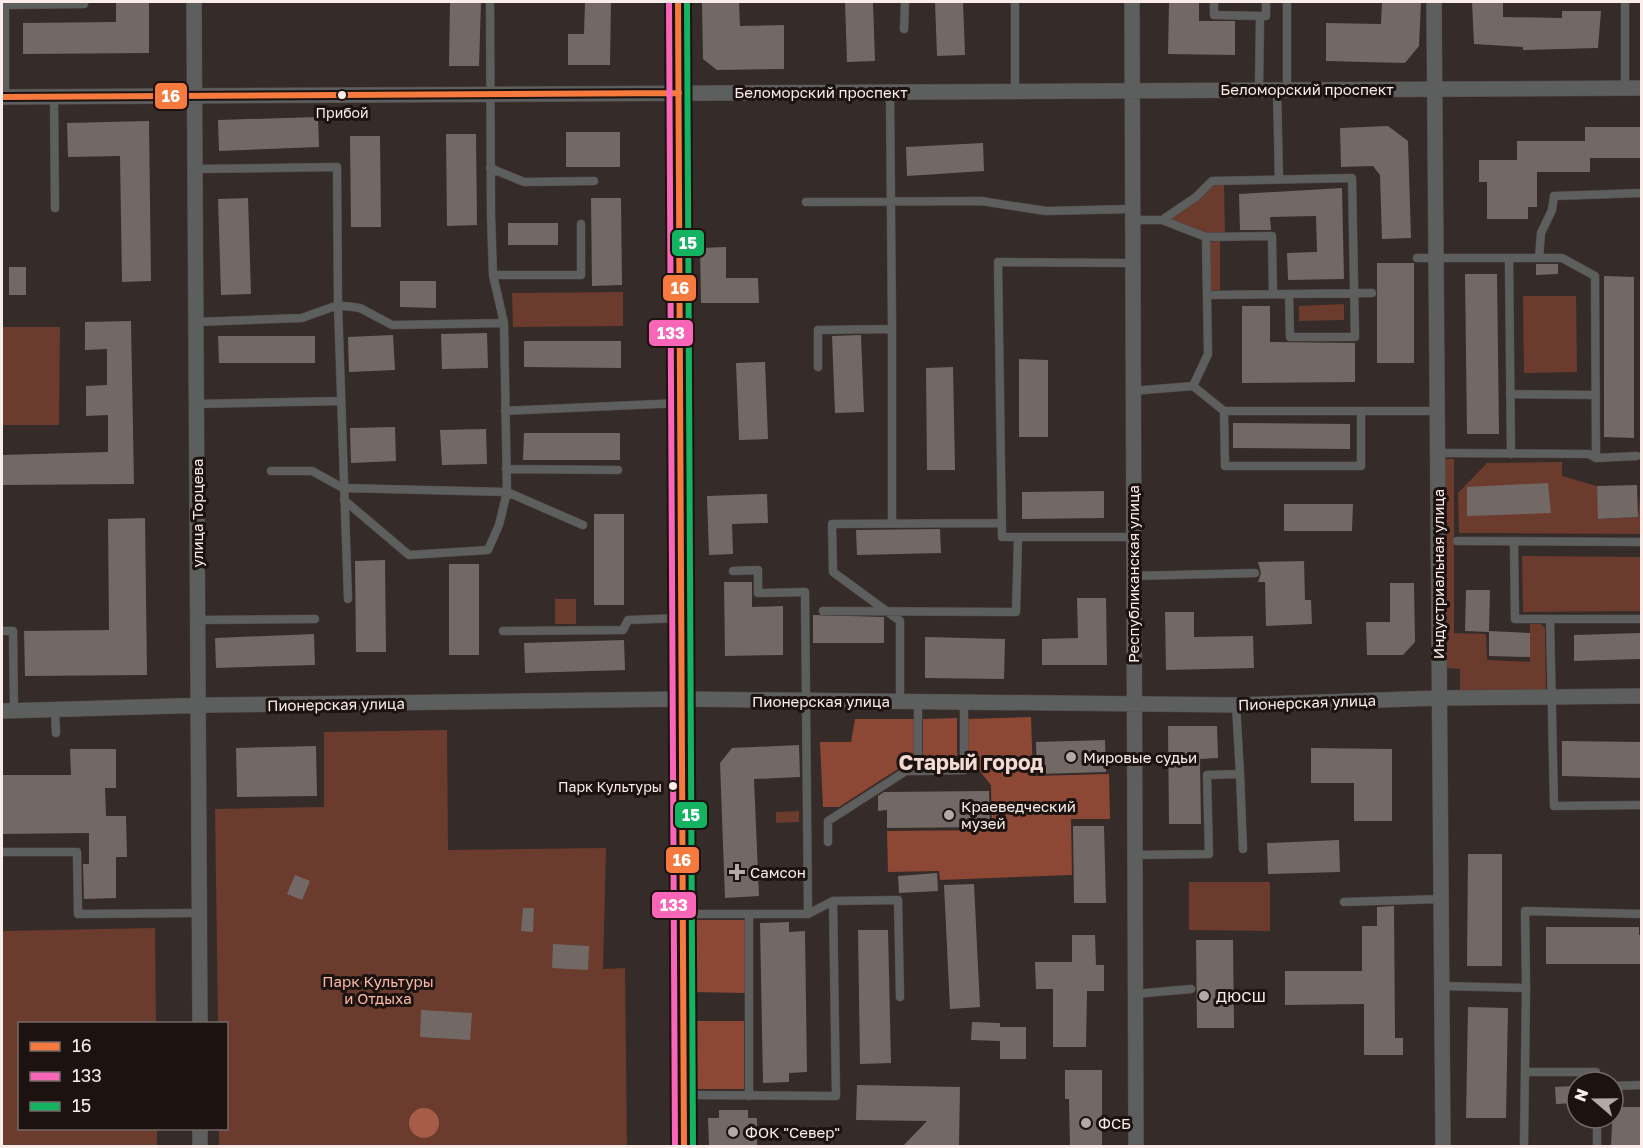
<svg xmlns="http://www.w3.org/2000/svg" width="1643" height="1148" font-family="'Golos Text',sans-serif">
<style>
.green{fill:#6b3b2e}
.forest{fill:#8c4835}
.water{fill:#a65c48}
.building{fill:#726966}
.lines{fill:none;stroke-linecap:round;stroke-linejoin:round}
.lane-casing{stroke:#504744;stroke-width:9}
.street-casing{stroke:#504744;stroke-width:16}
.secondary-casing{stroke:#504744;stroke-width:22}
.lane{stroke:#5d5e5e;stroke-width:8}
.street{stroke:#5d5e5e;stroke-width:15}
.secondary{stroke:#5e6060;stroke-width:21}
.bus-1-casing{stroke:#1c1311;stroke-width:10}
.bus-2-casing{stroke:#1c1311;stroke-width:10}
.bus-3-casing{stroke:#1c1311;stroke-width:10}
.bus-1{stroke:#f6793e;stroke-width:6}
.bus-2{stroke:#fa66b7;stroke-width:6}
.bus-3{stroke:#13b361;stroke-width:6}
.bus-dot{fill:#faede9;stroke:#1c1311;stroke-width:2}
.poi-dot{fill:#b5a9a5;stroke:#1c1311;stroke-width:2}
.labels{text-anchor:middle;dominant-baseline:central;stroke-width:6;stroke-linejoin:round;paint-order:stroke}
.bus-label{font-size:14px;fill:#faede9;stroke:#1c1311}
.street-label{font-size:15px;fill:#faede9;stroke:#1c1311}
.poi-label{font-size:15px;fill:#faede9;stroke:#1c1311;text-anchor:start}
.park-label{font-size:15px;fill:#fab7a4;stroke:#1c1311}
.district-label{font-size:21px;font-weight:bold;fill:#f3dbd4;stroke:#1c1311}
.line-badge{stroke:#1c1311;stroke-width:2}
.badge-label{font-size:16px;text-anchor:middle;font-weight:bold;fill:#fff}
</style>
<rect width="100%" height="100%" fill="#352b28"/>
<path class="green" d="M1224 184 1225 235H1207L1166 219 1212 186Z
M1220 241V290H1211L1210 242Z
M623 292V326L513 327 512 293Z
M1523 296H1576L1577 372 1524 373Z
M1344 304V320L1299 321V306Z
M2 327H60L59 425H2Z
M1445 459H1454V633L1486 634 1487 660 1530 662V624H1541L1545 628 1546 690 1460 691V669L1446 668Z
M1562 462V476L1597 486 1599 519 1638 517 1641 485V534L1459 533 1458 493 1487 463Z
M1522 556 1641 557V611L1523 612Z
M555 599H576V624H555Z
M447 730 448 850 606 848 603 969 625 968 627 1146H219V1129L226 1128V1024L218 1023 215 809 324 807V732Z
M799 811V822L776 823V812Z
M1189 882H1270V931L1189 930Z
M155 928 156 1023 20 1024V1128L157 1129V1146H2V931Z"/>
<path class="forest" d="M1031 717 1033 776 1109 774 1110 819H1071L1072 875 940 880 939 871 888 872 887 831 992 830 991 785 967 755 966 719Z
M957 718V756H923V719Z
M855 719H914V755L901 767 839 807H823L820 742H851Z
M691 920H745L746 993 690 992Z
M692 1021H744V1089H691Z"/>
<path class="water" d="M409 1123a15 15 0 1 1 30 0a15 15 0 1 1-30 0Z"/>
<path class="building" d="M116 2H149V53L23 54V23L116 22Z
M450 2H481L479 66H449Z
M585 2H611L610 65H568V34H584Z
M702 2H739L740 26 784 25V69L717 70 703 59Z
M845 2H873L875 61 847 62Z
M935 2H963L965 55 937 56Z
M1169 2H1199V21H1235V55L1168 54Z
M1382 2H1421L1419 46 1405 63 1326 61V23L1381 24Z
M1472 2H1503V17L1562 18V11H1601L1598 48 1523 50V47L1474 44Z
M318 117 319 147 219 151 218 120Z
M149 121 151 281 122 282 120 156 68 157 67 123Z
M1388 126 1408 141 1411 238 1382 239 1380 175 1373 166 1341 167 1340 128Z
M1585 127H1641V158H1590V172H1537V207H1528V219H1487V182H1479V160H1517V141H1585Z
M566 132H620V167H566Z
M446 134H476L477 225 447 226Z
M350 136H380L381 227H351Z
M983 143 984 171 907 176 906 147Z
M1342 188 1344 279 1288 280 1287 253 1317 252 1316 216 1270 217 1271 230H1240L1239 194Z
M248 198 251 294 221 295 218 199Z
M591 198H621L622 285 592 286Z
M508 223H558V245H508Z
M726 247V278H758L759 303H701L700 248Z
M1377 263H1414V363H1377Z
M1536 264H1558V274L1536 275Z
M9 267H26V295H9Z
M1465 274H1497L1499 434H1467Z
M1604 276 1634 277V438L1604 437Z
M400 281H436V308L400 307Z
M1242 306H1270V342L1355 343V382L1242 383Z
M131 321 134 484 2 485V455L108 452V415L86 416V386L107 385V349L85 350V322Z
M487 333 488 368 442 369 441 334Z
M393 335 395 370 349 372 348 337Z
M861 335 864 412 835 413 832 336Z
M218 336H315V363H219Z
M524 341H621V368L524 367Z
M1019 359 1048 360V437H1019Z
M765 362 768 439 739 440 736 363Z
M953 367 955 470H927L926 368Z
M1233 423 1350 424V449L1233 448Z
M395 427 396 461 351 463 350 428Z
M486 429 487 464 442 465 440 430Z
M524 433H620V460H523Z
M1548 483 1551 513 1467 516V487Z
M1637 485 1638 517 1598 519 1597 486Z
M1104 491V518L1022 519V492Z
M767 494 768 523 732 524 733 554 709 555 707 496Z
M1284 504H1353L1352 531H1284Z
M594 514H624V605H594Z
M145 518 147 675 25 676 24 631 109 630 108 519Z
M940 529 941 553 857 555 856 530Z
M385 560 386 652H356L355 561Z
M1304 561 1305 600H1311L1312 624 1266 626 1265 582H1258L1261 573 1258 562Z
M449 564H479V655H449Z
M724 582H752V607L783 606V655L725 656Z
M1390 583H1414L1415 642 1403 655H1367L1366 622H1390Z
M1466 590H1490L1489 631 1530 633V657L1489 656V632L1465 631Z
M1077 598H1106L1107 665H1042V639L1078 638Z
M1165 612H1194V637L1253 636 1254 668 1166 670Z
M813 615 884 617V643H813Z
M1641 633V659L1574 661V635Z
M314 634 315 665 216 668 215 638Z
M925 637 1005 639 1004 679 925 678Z
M624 640 625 670 525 673 524 643Z
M1168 726H1217L1218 758 1200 759 1201 824H1169Z
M1105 740 1106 772 1037 774 1036 742Z
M1562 741 1641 742V778L1562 776Z
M799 745 800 777 754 779 759 896 725 898 720 763 732 748Z
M316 746 317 796 237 797 236 748Z
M1311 748 1392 749V821H1354V783H1311Z
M70 749H116V788H105L106 816H126L127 857H116V898L84 899 83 864H89V833L2 834V775H71Z
M989 791 990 827 887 828V810L878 811V796L884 792Z
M1073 826H1104L1106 903H1074Z
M1339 840 1340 872 1268 874 1267 843Z
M1468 854H1502V966H1467Z
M937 873 938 891 899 893 898 876Z
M295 875 310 881 302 900 287 894Z
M974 884 980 1007 950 1009 944 885Z
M1394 906 1395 1038H1403V1055H1364V1004L1285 1005V971H1362V926H1377V907Z
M523 908H534L533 932 521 931Z
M789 922V932L805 931 807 1072 789 1073V1082L763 1083 760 923Z
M1546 927H1639V935H1641V964H1546Z
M858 930H888L891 1063 860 1064Z
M1072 935H1095L1096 965H1104V991H1087L1086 1047H1053V989H1036L1035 962H1072Z
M1196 940H1233L1234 1028H1197Z
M553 944 589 946 588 970 552 968Z
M1468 1007 1508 1008 1506 1118H1466Z
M421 1010 472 1013 470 1040 420 1037Z
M972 1022 1000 1023V1027H1026V1059H1000V1041L971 1040Z
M1065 1070H1102V1146H1070L1069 1099H1065Z
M857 1085 960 1087 959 1146H903L927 1121 856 1120Z
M1573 1086 1574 1103 1556 1104 1555 1087Z
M1613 1107H1641V1146H1611Z
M719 1110H748V1118H757V1146H709L708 1118H719Z"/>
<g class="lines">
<defs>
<path id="lane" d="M1214 2V15L1260 16 1259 90
M1287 2V90
M1625 2V88
M1260 16H1266V2
M904 29 905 2
M1277 90 1279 180
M1015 91V2
M5 97V5L84 4V2
M54 97 55 208
M490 168 524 182 594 181
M195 169 337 167 338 305 348 599
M806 202 981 201 1046 211 1131 209
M1132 220H1162L1206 237 1208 354 1193 386 1224 411H1437
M1162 220 1196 197 1212 181 1352 178 1355 337H1290L1289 294
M1206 237 1272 236 1273 294
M1417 258H1539L1541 233 1552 210 1554 196 1642 193
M1509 258 1511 454
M1539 258H1562L1595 276 1596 458
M1131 263 998 262 1002 537H1133
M493 275H581V224
M1208 295 1372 293
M196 322 302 318 338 305 360 308 392 325 504 323
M892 329V523
M818 367V330L892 329 890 91
M1132 391 1193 386
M1510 394 1596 395
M196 404 341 401
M505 411 680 403
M1224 411 1225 466H1361V411
M1437 453 1589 454 1596 458 1637 456
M506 469 618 470
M271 471H312L343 488 507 492 504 323 493 275 491 216 490 2
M344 500 409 555 488 550 499 525 507 492 583 525
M1457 541 1642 542
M1514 542 1515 619H1550L1554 806 1642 805
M733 571 758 570V593L805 592 808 914
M1133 576 1255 573
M823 611 1016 612 1018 538
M1550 619H1642
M198 620 315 619
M2 631H13L14 711
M503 631 623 630 628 620 681 618
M900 701V621L833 572 832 524 1002 523
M918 701V771L964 770V702
M55 712 56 733
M1240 774 1243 849
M828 842V821L906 771H918
M2 852H77L78 914 199 913
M1135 855 1209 854 1207 775 1240 774 1236 705
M833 901 898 900 900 997
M1344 902 1442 899
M684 914H808L833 901 836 1096 686 1095
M1443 986 1526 988 1525 911 1642 914
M1135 994 1191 989
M1525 1072H1596V1082
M1613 1086 1642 1085
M749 1096V914
M1597 1118V1146
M1524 1146 1526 988"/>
<path id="street" d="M194 2 200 1024
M1132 2 1136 1146
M1434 2 1443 1146
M2 97 1642 88
M2 711 210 705 683 699 1236 705 1439 698 1642 696
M200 1128V1146"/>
<path id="secondary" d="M678 2 684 1146"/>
</defs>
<use href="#lane" class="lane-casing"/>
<use href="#street" class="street-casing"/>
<use href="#secondary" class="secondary-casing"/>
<use href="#lane" class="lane"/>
<use href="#street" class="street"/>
<use href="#secondary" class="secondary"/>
<defs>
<path id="bus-1" d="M678 2 684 1146
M2 97 679 93"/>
<path id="bus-2" d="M669 2 675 1146"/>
<path id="bus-3" d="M687 2 693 1146"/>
</defs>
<use href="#bus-1" class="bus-1-casing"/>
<use href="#bus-2" class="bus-2-casing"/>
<use href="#bus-3" class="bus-3-casing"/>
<use href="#bus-1" class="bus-1"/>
<use href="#bus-2" class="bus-2"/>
<use href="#bus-3" class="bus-3"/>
</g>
<g class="bus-dot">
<circle cx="342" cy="95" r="5"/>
<circle cx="673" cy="786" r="5"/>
</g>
<g class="poi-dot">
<circle cx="1071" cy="757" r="6"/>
<circle cx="949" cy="815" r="6"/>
<path d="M734 863h6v6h6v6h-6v6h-6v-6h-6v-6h6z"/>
<circle cx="1204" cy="996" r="6"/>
<circle cx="1086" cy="1123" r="6"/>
<circle cx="733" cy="1132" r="6"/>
</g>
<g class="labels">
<g class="bus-label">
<text x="342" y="112">Прибой</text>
<text x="662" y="786" text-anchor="end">Парк Культуры</text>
</g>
<g class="street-label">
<text x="1307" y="89">Беломорский проспект</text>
<text x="821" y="92">Беломорский проспект</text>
<text transform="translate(197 513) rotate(-90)">улица Торцева</text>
<text transform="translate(1133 574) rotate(-90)">Республиканская улица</text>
<text transform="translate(1438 574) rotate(-90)">Индустриальная улица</text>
<text x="821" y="701">Пионерская улица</text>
<text transform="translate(1307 702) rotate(-2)">Пионерская улица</text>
<text transform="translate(336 704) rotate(-1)">Пионерская улица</text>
</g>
<g class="poi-label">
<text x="1083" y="757">Мировые судьи</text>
<text x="961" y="806">Краеведческий<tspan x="961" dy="17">музей</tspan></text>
<text x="750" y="872">Самсон</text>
<text x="1216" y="996">ДЮСШ</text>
<text x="1098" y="1123">ФСБ</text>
<text x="745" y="1132">ФОК "Север"</text>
</g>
<g class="park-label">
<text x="378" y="981">Парк Культуры<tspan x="378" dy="17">и Отдыха</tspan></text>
</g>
<g class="district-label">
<text x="971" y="762">Старый город</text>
</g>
</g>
<g class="line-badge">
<rect x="154" y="82" width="34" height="28" rx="6" fill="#f6793e"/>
<rect x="671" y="229" width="34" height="28" rx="6" fill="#13b361"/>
<rect x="662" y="274" width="35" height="28" rx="6" fill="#f6793e"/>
<rect x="648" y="319" width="46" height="28" rx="6" fill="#fa66b7"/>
<rect x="674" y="801" width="34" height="28" rx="6" fill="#13b361"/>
<rect x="665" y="846" width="35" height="28" rx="6" fill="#f6793e"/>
<rect x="651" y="891" width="46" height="28" rx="6" fill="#fa66b7"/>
</g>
<g class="badge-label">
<text x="171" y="102">16</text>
<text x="688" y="249">15</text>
<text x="680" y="294">16</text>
<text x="671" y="339">133</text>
<text x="691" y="821">15</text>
<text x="682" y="866">16</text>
<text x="674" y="911">133</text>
</g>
<rect width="1643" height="1148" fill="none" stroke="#faede9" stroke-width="6"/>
<rect x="18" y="1022" width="210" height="108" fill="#1c1311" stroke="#756a67" stroke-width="1.5"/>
<rect x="30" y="1042" width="30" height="9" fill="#f6793e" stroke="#756a67" stroke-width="1.5"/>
<text x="72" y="1052" font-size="18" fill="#faede9">16</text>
<rect x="30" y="1072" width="30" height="9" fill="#fa66b7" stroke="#756a67" stroke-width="1.5"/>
<text x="72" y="1082" font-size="18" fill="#faede9">133</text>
<rect x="30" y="1102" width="30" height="9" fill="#13b361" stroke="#756a67" stroke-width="1.5"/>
<text x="72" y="1112" font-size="18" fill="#faede9">15</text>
<g transform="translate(1595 1100) rotate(290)"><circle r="28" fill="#1c1311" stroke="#756a67" stroke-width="1.5"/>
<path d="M0-4.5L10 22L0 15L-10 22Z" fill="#b5a9a5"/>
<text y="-9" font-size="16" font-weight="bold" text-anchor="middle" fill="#faede9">N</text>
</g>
</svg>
